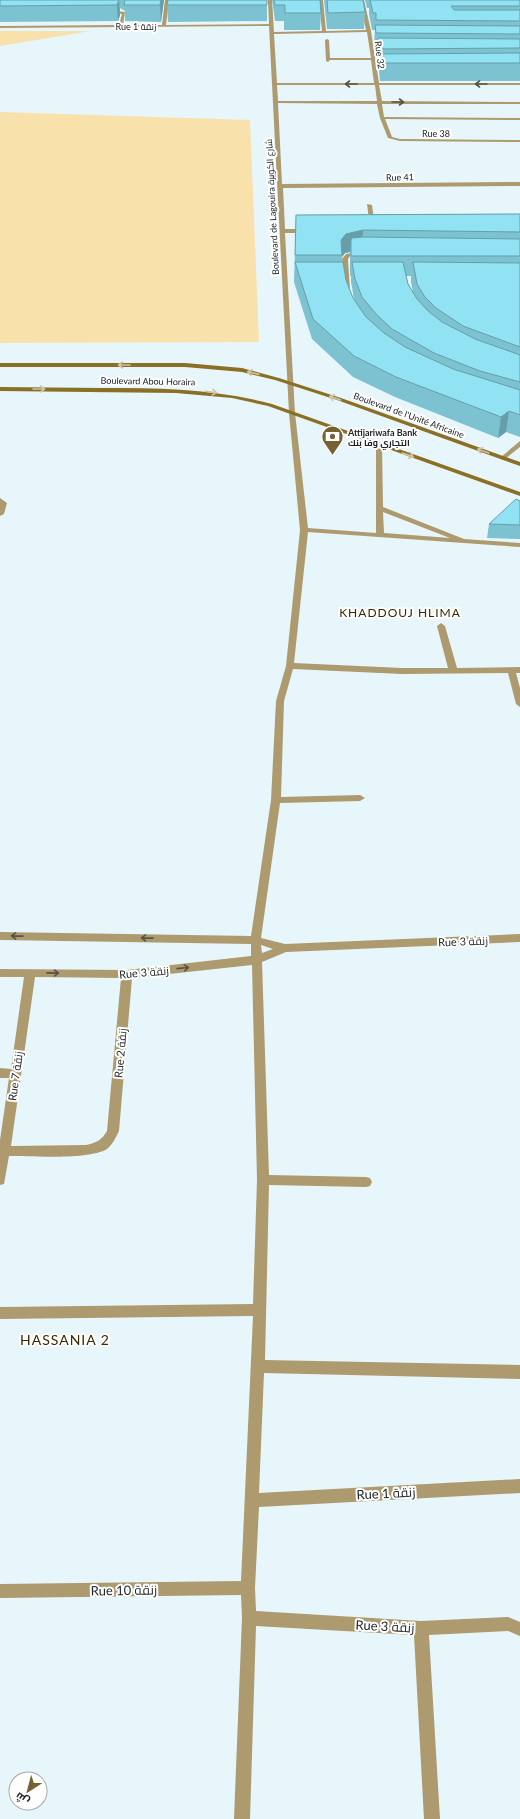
<svg xmlns="http://www.w3.org/2000/svg" width="520" height="1819" font-family="Lato,Cairo,sans-serif">
<style>
.green{fill:#f8e1ab}
.lines{fill:none;stroke-linecap:round;stroke-linejoin:round}
.street{fill:#ad9a6e;fill-rule:evenodd}
.secondary{fill:#8b6f25;fill-rule:evenodd}
.wall{fill:#7dc2d1;fill-rule:evenodd}
.shaded-wall{fill:#669eaa}
.building{fill:#91e2f3;stroke:#669eaa}
.oneway{stroke:#585443}
.oneway2{stroke:#d1c5a8}
.labels{text-anchor:middle;dominant-baseline:central;stroke-width:4;stroke-linejoin:round;paint-order:stroke}
.far-street-label{font-size:9px;fill:#202527;stroke:#fff}
.far-poi-label{font-size:9px;font-weight:bold;fill:#202527;stroke:#fff;text-anchor:start}
.street-label{font-size:11px;fill:#202527;stroke:#fff}
.neighbourhood-label{font-size:12px;letter-spacing:1px;fill:#372900;stroke:#fff}
.near-street-label{font-size:13px;fill:#202527;stroke:#fff}
.near-neighbourhood-label{font-size:14px;letter-spacing:1px;fill:#372900;stroke:#fff}
</style>
<rect width="100%" height="100%" fill="#e7f6fa"/>
<path class="green" d="M0 31H91L0 46Z
M0 112 250 120 259 342 0 343Z"/>
<g class="lines">
<path class="street" d="M165 0H169L166 25 269 24 268 0H272L274 32 322 31 319 0H323L326 31 366 30 360 0H364L371 31 379 83H520V85H379L382 101 520 102V104H382L384 117 520 118V120L385 119 392 137 400 139 520 140V142L400 141 388 138 380 118 377 104 278 103 282 184 520 182V186L283 188 285 229H309L312 231 309 233H285L295 413 308 528 376 533V445L379 443 382 445 383 507 464 539 520 543V547L308 532 294 663 402 668H448L437 626 441 623 445 626 457 668 520 667V673H516L520 688V707L516 704 508 673 402 674 293 669 284 701 281 797 360 795 365 798 360 801 280 803 261 938 285 944 520 934V942L286 952 262 962 269 1175 366 1177 370 1178 372 1182 370 1186 366 1187 269 1185 265 1360 520 1365V1379L264 1373 259 1493 520 1479V1493L259 1507 255 1588 256 1611 421 1621 508 1617 520 1622V1636L508 1631 429 1635 440 1819H424L414 1635 256 1626 250 1819H234L242 1618 241 1595 0 1598V1584L241 1581 253 1316 0 1319V1307L253 1304 257 1180 252 965 132 978 119 1131C116 1137 113 1144 107 1149 89 1160 32 1156 9 1156L4 1184 0 1185V1140L9 1078H0V1068L11 1069 24 977H0V969L127 970 251 956V944L0 940V932L251 936 271 800 276 701 286 666 300 530 289 413 269 26 0 28V26L119 25 122 14 107 12 108 10 125 12 123 25H162ZM367 32 371 58H330L329 40 327 39 325 40 326 61 328 62 330 60H371L374 83H277L274 34ZM277 85H375L377 101H278ZM383 512 450 538 384 533ZM261 945 273 949 262 953ZM35 977 121 978 107 1131C102 1140 96 1143 86 1145L11 1146Z
M367 204 372 205 375 228 370 227Z
M362 251 365 253 364 254 350 256 348 259 350 290 345 291 342 259 346 254Z
M520 441V447L505 459H501V457Z
M0 498 7 503 4 514 0 516Z"/>
<path class="secondary" d="M0 363H185L242 368 279 378 341 398 520 462V466L337 400 275 380 242 372 185 367H0Z
M0 387C34 387 69 388 103 388 161 388 216 389 272 404L520 492V496L268 406 232 398 176 393 0 391Z"/>
</g>
<path class="wall" d="M0 0H164L161 22 125 21V11L120 8V15L118 21 0 22Z
M267 0V21L168 22 167 5Z
M272 0H320L321 13 320 30H284V21H275Z
M324 0H363L365 12 364 29H327Z
M365 0H520V81H380L379 71V66H378L377 56V51H375L374 42 375 30H372L369 14V8H367Z
M520 214V437L506 432 498 438 395 397 353 377 312 339 294 282 296 215ZM350 252V276H351V282L354 299 353 298 346 280 342 262V257L345 253ZM406 276H411V282L413 292 408 284Z
M520 501V539L487 538 489 524Z"/>
<path class="shaded-wall" d="M119 0 120 15 118 21 117 5Z
M161 0H164L161 22 160 5Z
M363 230 362 250 351 240 350 252 345 253 342 257 341 240 346 234Z
M509 411 506 432 498 438 501 417Z"/>
<path class="building" d="M0 0H119L117 5 0 6Z
M125 0H161L160 5H124Z
M168 0H267V5H167Z
M274 0H320L321 13H285V5H275Z
M327 0H363L365 12 328 13Z
M370 0H520V6H451L454 10H520V21L376 20V13H373Z
M375 25 520 26V34L376 33Z
M378 38 520 39V48L379 49Z
M520 53V63H381L380 54Z
M520 214V232L363 230 346 234 341 240 342 255H295L296 215Z
M363 237 520 239V256H351V240L352 238Z
M295 262H343L346 280 353 298 366 317 384 333 405 347 453 369 520 390V415L509 411 501 417 396 377 354 356 313 319Z
M352 262H403L408 284 417 299 428 311 442 322 475 339 520 355V382L480 371 434 353 392 329 376 314 362 297 355 279Z
M413 262 520 263V347L463 326 436 308 425 297 417 284Z
M516 499 520 501V525L489 524Z"/>
<defs><path id="oneway-shaft" d="M-6 0H5M1.5-3L5.5 0L1.5 3" fill="none" stroke-width="1.6" stroke-linecap="round" stroke-linejoin="round"/></defs>
<g class="oneway">
<use href="#oneway-shaft" transform="translate(351 84) rotate(-180)"/>
<use href="#oneway-shaft" transform="translate(481 84) rotate(180)"/>
<use href="#oneway-shaft" transform="translate(398 102)"/>
<use href="#oneway-shaft" transform="translate(17 936) rotate(-179)"/>
<use href="#oneway-shaft" transform="translate(147 938) rotate(-179)"/>
<use href="#oneway-shaft" transform="translate(183 968) rotate(-6)"/>
<use href="#oneway-shaft" transform="translate(53 973) rotate(1)"/>
</g>
<g class="oneway2">
<use href="#oneway-shaft" transform="translate(124 365) rotate(-180)"/>
<use href="#oneway-shaft" transform="translate(253 373) rotate(-167)"/>
<use href="#oneway-shaft" transform="translate(39 389)"/>
<use href="#oneway-shaft" transform="translate(211 392) rotate(7)"/>
<use href="#oneway-shaft" transform="translate(335 398) rotate(-161)"/>
<use href="#oneway-shaft" transform="translate(483 451) rotate(-160)"/>
<use href="#oneway-shaft" transform="translate(408 455) rotate(19)"/>
</g>
<defs>
<symbol id="bank-pin" viewBox="-11 -11 22 30"><path d="M0 17L-7.5 6A9.5 9.5 0 1 1 7.5 6Z" fill="#766231" stroke="#fff"/><path d="M-6-4H6V4H-6ZM0-2.3a2.3 2.3 0 1 0 0 4.6a2.3 2.3 0 1 0 0-4.6Z" fill="#fff"/></symbol>
</defs>
<g fill-rule="evenodd">
<use href="#bank-pin" x="320" y="424" width="25" height="34"/>
</g>
<g class="labels">
<g class="far-street-label">
<text x="136" y="26">Rue 1 زنقة</text>
<text transform="translate(380 55) rotate(83)">Rue 32</text>
<text x="436" y="133">Rue 38</text>
<text transform="translate(400 177) rotate(-1)">Rue 41</text>
<text transform="translate(272 207) rotate(-93)">Boulevard de Lagouira شارع الكويرة</text>
<text transform="translate(148 381) rotate(1)">Boulevard Abou Horaira</text>
<text transform="translate(409 415) rotate(20)">Boulevard de l'Unité Africaine</text>
</g>
<g class="far-poi-label">
<text x="348" y="432">Attijariwafa Bank<tspan x="348" dy="10">التجاري وفا بنك</tspan></text>
</g>
<g class="street-label">
<text transform="translate(463 941) rotate(-2)">Rue 3 زنقة</text>
<text transform="translate(144 972) rotate(-5)">Rue 3 زنقة</text>
<text transform="translate(120 1053) rotate(-85)">Rue 2 زنقة</text>
<text transform="translate(15 1076) rotate(-82)">Rue 7 زنقة</text>
</g>
<g class="neighbourhood-label">
<text x="400" y="612">KHADDOUJ HLIMA</text>
</g>
<g class="near-street-label">
<text transform="translate(386 1493) rotate(-3)">Rue 1 زنقة</text>
<text transform="translate(124 1590) rotate(-1)">Rue 10 زنقة</text>
<text transform="translate(385 1626) rotate(3)">Rue 3 زنقة</text>
</g>
<g class="near-neighbourhood-label">
<text x="65" y="1339">HASSANIA 2</text>
</g>
</g>
<g transform="translate(28 1791) rotate(216)"><circle r="19" fill="#ffffff" stroke="#a6a8a9"/>
<path d="M0-3L7 15L0 10L-7 15Z" fill="#766231"/>
<text y="-6" font-size="11" font-weight="bold" text-anchor="middle" fill="#202527">ش</text>
</g>
</svg>
